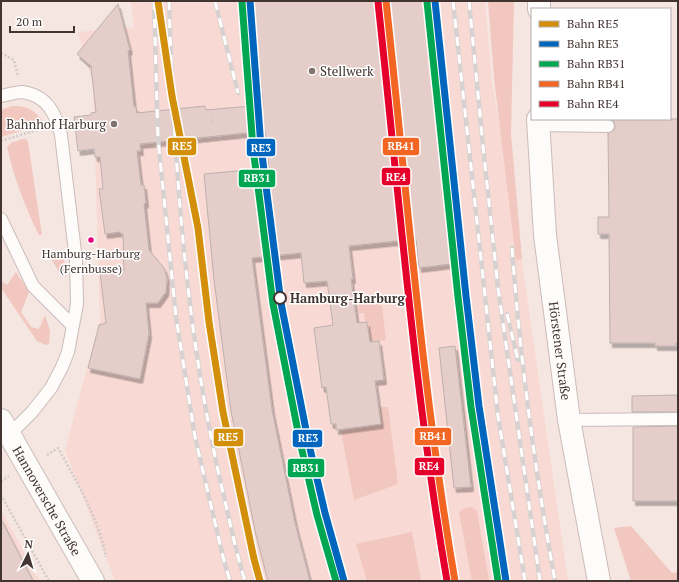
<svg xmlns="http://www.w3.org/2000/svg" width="679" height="582" font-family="'PT Serif',serif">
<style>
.built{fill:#f9d9d3}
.green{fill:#f1c7bf}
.building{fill:#e5cec9;stroke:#bdb0ad;filter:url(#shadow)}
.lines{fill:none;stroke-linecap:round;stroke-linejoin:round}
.service-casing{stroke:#cabcb9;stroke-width:14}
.minor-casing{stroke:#cabcb9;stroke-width:24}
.secondary-casing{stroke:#cabcb9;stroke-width:24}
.path{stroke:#d0cac9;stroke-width:2.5;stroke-dasharray:2 2;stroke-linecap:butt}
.service{stroke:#fefbfb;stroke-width:12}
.minor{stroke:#fefbfb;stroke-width:22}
.secondary{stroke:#fefbfb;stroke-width:22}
.rail-casing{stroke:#d7d2d1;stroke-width:4.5}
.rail{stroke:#fff;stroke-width:3;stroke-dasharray:9;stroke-linecap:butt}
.rail-1-casing{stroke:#fff;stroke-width:10}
.rail-2-casing{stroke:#fff;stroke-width:10}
.rail-3-casing{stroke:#fff;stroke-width:10}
.rail-4-casing{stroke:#fff;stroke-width:10}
.rail-5-casing{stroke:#fff;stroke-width:10}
.rail-1{stroke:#d38f0a;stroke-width:7}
.rail-2{stroke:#0065bd;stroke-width:7}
.rail-3{stroke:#00a651;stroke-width:7}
.rail-4{stroke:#f26522;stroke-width:7}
.rail-5{stroke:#e4002b;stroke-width:7}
.poi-dot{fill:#81726f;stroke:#fff;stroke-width:1.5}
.bus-dot{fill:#e5007d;stroke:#fff;stroke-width:1.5}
.stop-dot{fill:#fff;stroke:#423431;stroke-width:2}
.labels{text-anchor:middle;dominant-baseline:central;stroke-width:3;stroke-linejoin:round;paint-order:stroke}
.bus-label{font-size:12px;fill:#423431;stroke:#fff}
.poi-label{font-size:13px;fill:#423431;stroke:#fff;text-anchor:start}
.stop-label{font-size:13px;font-weight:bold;fill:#423431;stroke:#fff;text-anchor:start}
.street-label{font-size:13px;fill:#423431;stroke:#fff}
.line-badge{stroke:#fff;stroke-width:1.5}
.badge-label{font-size:11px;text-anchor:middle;font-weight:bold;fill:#fff}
</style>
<defs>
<filter id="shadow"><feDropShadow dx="2.5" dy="4.5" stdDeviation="0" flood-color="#0004"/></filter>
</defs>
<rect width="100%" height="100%" fill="#f6e6e2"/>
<path class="built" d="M131 1H485L492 82 518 234 568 581H115L65 450 100 320 93 84 78 32 134 27Z
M1 510 40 581H1Z"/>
<path class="green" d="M488 1H514L511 134 522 259 516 260 494 78Z
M12 106C27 105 37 111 44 124L1 137V110Z
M22 139H26L28 142 42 235H39C25 207 14 178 7 147L11 143Z
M46 250 64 258 66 277H62Z
M16 272 29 292 21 312 31 327 39 329 45 315 50 331 49 344 46 345 37 341 1 288V281L7 285Z
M365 301 377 302 382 306 386 340 370 342 368 322H365L364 313H359L358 304Z
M379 407H388L398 484 354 500 341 431 381 424Z
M471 507 477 511 489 581H472L459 513 462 509Z
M631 526 672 573 678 572V581H631L614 528Z
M412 532 421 581H367L356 544Z"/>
<path class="building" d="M253 1H430L458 263 419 268 416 239 349 246 353 279H351L357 323 367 322 370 342 379 341 384 380 375 381 381 424 336 430V424H331L326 387 322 388 314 328 333 325 327 281 304 283 301 253 252 258 272 410 295 523 310 581H268L256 535 231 411 214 280 204 174 269 168 265 131 140 144 141 151H137L141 185H144L146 203 144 204 149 250 164 268 167 278 166 292 158 303H146L149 334 140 379 88 368 99 325 106 323 100 272 124 270 123 234H121L120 232 105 234 99 189H103L100 157H95L94 149 78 151 74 117 91 115V113L96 112 91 66 77 54 118 4 130 50 128 51 134 107H136L137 113 205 106 206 110 263 105Z
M610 119H678V343H676V346H655V343H610L609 234H598V217H609L608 133 614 130 615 126 614 122Z
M455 346 471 487 454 488 439 348Z
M678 395V412H632V396Z
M678 426V501H633V427Z
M1 519 33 581H1Z"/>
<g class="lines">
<defs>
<path id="service" d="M1 96C7 95 16 92 22 92 47 95 56 114 61 135L76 260 77 304 68 352 62 367 51 388 32 412 10 434
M538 125 608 126
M1 219 33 286 72 325
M569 420 678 419"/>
<g id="minor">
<path d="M539 9V1"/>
<path id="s1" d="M538 119 545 235 569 420 599 581"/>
</g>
<g id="secondary">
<path id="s2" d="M1 420 93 581"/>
</g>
</defs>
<use href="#service" class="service-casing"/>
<use href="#minor" class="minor-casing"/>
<use href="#secondary" class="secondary-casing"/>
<path class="path" d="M1 53 14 60 18 76
M312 99V100
M301 100 302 101
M212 116 213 122
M320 119H321
M1 141 43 128
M47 455 58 448C78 484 98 517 106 557
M1 481 9 476
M1 495 49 581"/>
<use href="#service" class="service"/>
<use href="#minor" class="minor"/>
<use href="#secondary" class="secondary"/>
<defs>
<path id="rail" d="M154 1 158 139 176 317 195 437 223 557 230 581
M169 1C174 163 185 326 221 484 229 517 235 549 245 581
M215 1 238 93
M453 1 498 416 525 581
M469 1 483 146 498 288 540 581
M512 248C520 359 535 471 555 581
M507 314 518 360"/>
</defs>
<use href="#rail" class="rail-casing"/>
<use href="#rail" class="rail"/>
<defs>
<path id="rail-1" d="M158 1 172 96 198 228 209 322 223 412 254 559 260 581"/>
<path id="rail-2" d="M250 1 261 147 281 303 308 440 325 513 344 581
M435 1 466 296 479 406 506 581"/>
<path id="rail-3" d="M242 2 253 148 273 304 300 442 317 515 336 581
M427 2 458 297 471 407 498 581"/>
<path id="rail-4" d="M386 1C407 194 422 389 455 581"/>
<path id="rail-5" d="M378 2C399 195 414 389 447 581"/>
</defs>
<use href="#rail-1" class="rail-1-casing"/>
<use href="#rail-2" class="rail-2-casing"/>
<use href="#rail-3" class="rail-3-casing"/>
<use href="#rail-4" class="rail-4-casing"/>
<use href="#rail-5" class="rail-5-casing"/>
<use href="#rail-1" class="rail-1"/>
<use href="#rail-2" class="rail-2"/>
<use href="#rail-3" class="rail-3"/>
<use href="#rail-4" class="rail-4"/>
<use href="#rail-5" class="rail-5"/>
</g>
<g class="poi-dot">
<circle cx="312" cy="71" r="4"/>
<circle cx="114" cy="124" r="4"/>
</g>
<circle class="bus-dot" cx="91" cy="240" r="3.5"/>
<circle class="stop-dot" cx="280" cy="298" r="6"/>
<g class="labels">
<g class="bus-label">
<text x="91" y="253">Hamburg-Harburg<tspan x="91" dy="15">(Fernbusse)</tspan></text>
</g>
<g class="poi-label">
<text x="320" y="71">Stellwerk</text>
<text x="106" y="124" text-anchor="end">Bahnhof Harburg</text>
</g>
<g class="stop-label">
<text x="290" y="298">Hamburg-Harburg</text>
</g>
<g class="street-label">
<text stroke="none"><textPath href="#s1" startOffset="233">Hörstener Straße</textPath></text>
<text stroke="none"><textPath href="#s2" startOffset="93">Hannoversche Straße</textPath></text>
</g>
</g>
<g class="line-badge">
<rect x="382" y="137" width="38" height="19" rx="4" fill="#f26522"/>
<rect x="167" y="137" width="30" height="19" rx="4" fill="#d38f0a"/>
<rect x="246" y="138" width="30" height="19" rx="4" fill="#0065bd"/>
<rect x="381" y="167" width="30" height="19" rx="4" fill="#e4002b"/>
<rect x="238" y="169" width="38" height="19" rx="4" fill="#00a651"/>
<rect x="414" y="427" width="38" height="19" rx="4" fill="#f26522"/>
<rect x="213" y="428" width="31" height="19" rx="4" fill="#d38f0a"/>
<rect x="292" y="429" width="31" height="19" rx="4" fill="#0065bd"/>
<rect x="414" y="457" width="31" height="19" rx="4" fill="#e4002b"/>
<rect x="287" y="458" width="38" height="20" rx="4" fill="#00a651"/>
</g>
<g class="badge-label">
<text x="401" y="150">RB41</text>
<text x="182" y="150">RE5</text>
<text x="261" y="152">RE3</text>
<text x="396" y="181">RE4</text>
<text x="257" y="182">RB31</text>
<text x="433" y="440">RB41</text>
<text x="228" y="441">RE5</text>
<text x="308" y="442">RE3</text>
<text x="429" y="470">RE4</text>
<text x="306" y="472">RB31</text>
</g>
<rect width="679" height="582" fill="none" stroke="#423431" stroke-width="4"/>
<rect x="531" y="8" width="140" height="112" fill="#ffffff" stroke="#b3aead"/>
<rect x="539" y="21" width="20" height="6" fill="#d38f0a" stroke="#b3aead"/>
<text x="567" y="28" font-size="12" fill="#423431">Bahn RE5</text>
<rect x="539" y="41" width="20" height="6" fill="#0065bd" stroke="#b3aead"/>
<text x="567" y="48" font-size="12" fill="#423431">Bahn RE3</text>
<rect x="539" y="61" width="20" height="6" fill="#00a651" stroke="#b3aead"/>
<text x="567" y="68" font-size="12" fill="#423431">Bahn RB31</text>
<rect x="539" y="81" width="20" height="6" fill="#f26522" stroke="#b3aead"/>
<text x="567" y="88" font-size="12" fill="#423431">Bahn RB41</text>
<rect x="539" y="101" width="20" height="6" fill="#e4002b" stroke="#b3aead"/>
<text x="567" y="108" font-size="12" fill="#423431">Bahn RE4</text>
<g transform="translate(28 554) rotate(5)" stroke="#ffffff" stroke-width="3" paint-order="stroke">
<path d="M0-3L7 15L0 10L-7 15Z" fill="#423431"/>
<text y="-6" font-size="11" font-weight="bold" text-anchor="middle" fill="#423431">N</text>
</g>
<path d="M10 26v6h64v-6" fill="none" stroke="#423431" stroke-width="2"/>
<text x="16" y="26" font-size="12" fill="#423431" stroke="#ffffff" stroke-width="3" paint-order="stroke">20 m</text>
</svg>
